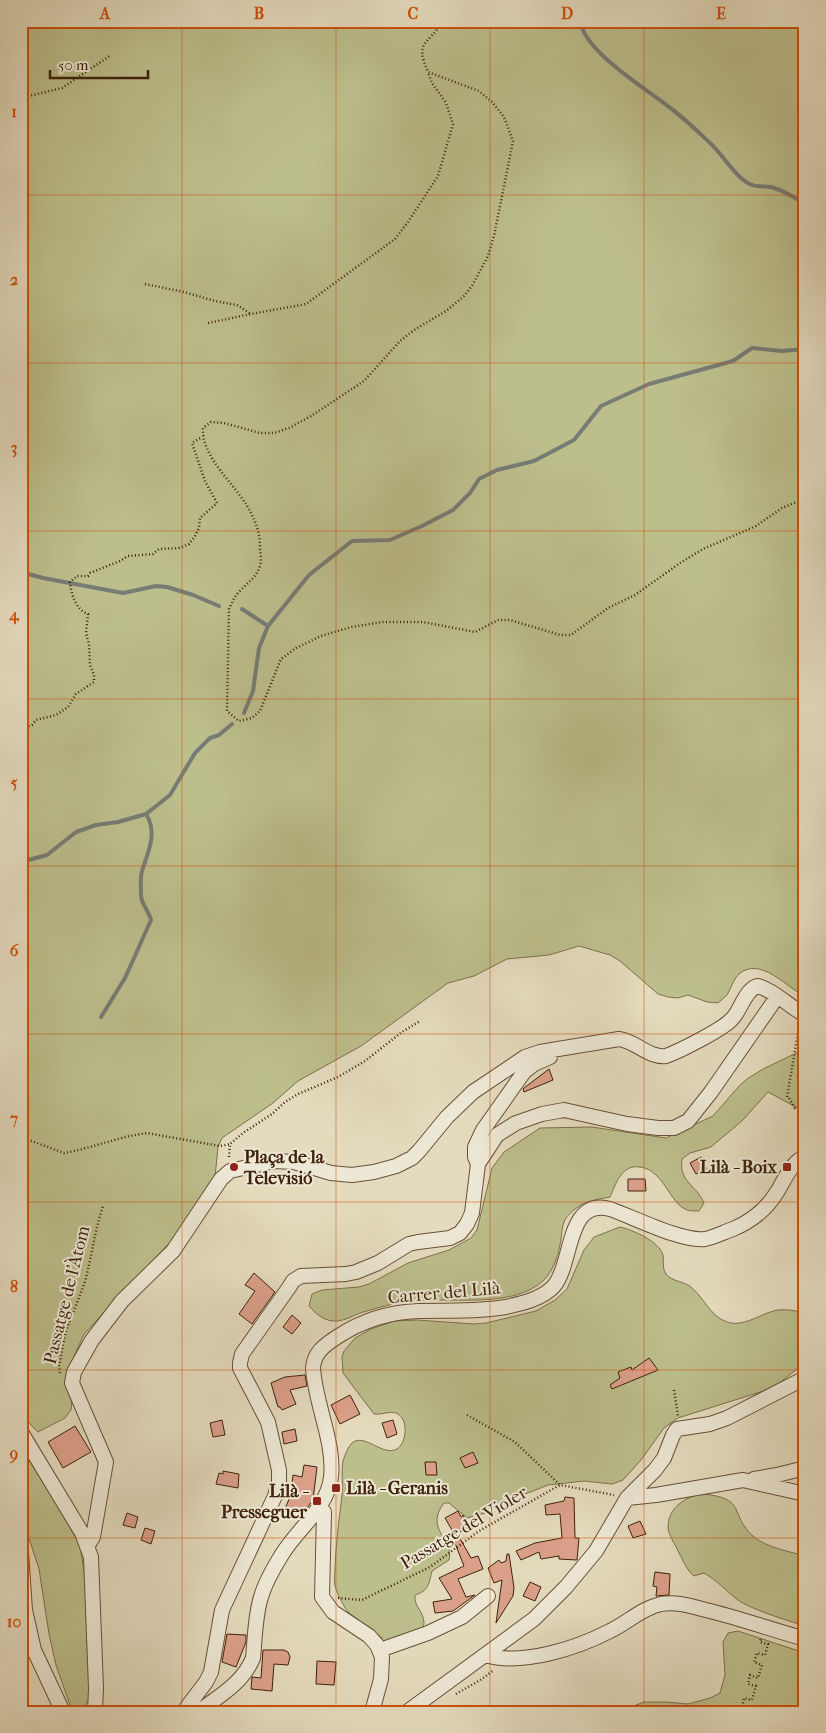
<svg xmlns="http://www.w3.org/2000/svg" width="826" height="1733" font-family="'IM FELL French Canon',serif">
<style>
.green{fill:#bcbe8c;stroke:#7e704b}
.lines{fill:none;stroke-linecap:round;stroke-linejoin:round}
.stream{stroke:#777c75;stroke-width:4}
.building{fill:#dba08a;stroke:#3f220a}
.minor-casing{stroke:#685037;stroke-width:16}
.path{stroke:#3f220a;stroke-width:2.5;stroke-dasharray:1 2.5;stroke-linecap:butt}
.minor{stroke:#ede8d5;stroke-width:14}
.grid{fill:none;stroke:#cf510c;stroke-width:1;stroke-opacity:0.55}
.poi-dot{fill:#8f2418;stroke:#ede8d5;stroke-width:2}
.labels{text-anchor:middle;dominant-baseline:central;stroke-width:4;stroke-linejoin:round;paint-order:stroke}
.poi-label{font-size:18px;font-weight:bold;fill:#3f220a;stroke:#ede8d5;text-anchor:start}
.street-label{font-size:18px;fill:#3f220a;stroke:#ede8d5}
.neatline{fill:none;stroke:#cf510c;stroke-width:2}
.grid-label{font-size:16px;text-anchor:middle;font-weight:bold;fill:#cf510c}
</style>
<rect width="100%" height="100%" fill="#e4dbbe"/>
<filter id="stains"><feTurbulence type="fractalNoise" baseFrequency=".004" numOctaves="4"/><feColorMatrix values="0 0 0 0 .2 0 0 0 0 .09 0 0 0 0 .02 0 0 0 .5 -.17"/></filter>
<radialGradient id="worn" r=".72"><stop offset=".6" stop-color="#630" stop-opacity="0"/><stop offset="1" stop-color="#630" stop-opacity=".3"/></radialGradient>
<path class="green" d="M21 21H805V997C787 987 760 956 739 974 733 980 731 989 727 995 724 998 721 1000 718 1003L707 1002 688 995 678 998 668 997 658 994 620 961 610 955 579 946 549 955 507 959 474 976 448 983 361 1046 298 1081 273 1103 222 1138 218 1147 215 1177 174 1238 84 1334 67 1372 72 1400 71 1410 65 1418 38 1432 21 1415Z
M805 1049V1112L768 1092 743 1120 711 1147 690 1153 682 1159C679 1183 696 1184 704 1203L699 1211C696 1211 690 1211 687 1210 669 1203 664 1170 640 1167 622 1164 616 1183 610 1197 601 1199 589 1200 581 1205 575 1209 568 1214 565 1220 562 1225 562 1233 561 1239 559 1253 554 1270 544 1280 511 1311 445 1295 404 1302 389 1304 374 1309 360 1313 352 1316 346 1320 338 1321 325 1322 317 1315 309 1306L312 1294 322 1290 359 1287 369 1284 408 1263 449 1250 471 1238 477 1230 492 1168 504 1152 540 1128 592 1127 666 1138 713 1116 739 1086 747 1079 763 1069Z
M620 1227C633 1230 659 1241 663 1255 664 1262 662 1268 666 1274 672 1282 685 1281 692 1288 705 1299 710 1316 727 1322 744 1328 763 1312 778 1310 786 1309 797 1311 805 1313V1361L797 1369 773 1388 678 1418 664 1428 641 1460 623 1480 612 1484 584 1481 548 1485 503 1503 489 1512 467 1518 449 1503H444C424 1529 454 1539 449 1560L432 1571C429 1583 429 1591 415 1595 413 1608 428 1613 423 1629L384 1642 381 1637 349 1613C343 1606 338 1595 335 1586 334 1580 335 1573 335 1567 336 1542 339 1520 342 1495 343 1484 341 1472 343 1461 345 1455 347 1449 351 1444 363 1431 382 1457 397 1449 407 1443 409 1418 396 1413 389 1411 381 1415 374 1414L343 1373 342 1357 344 1351 355 1338 371 1329 394 1321 417 1320 474 1324 486 1323 536 1311 555 1300 567 1289 584 1250 594 1237Z
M21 1448 45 1484 80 1545 91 1617 92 1693 87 1703 80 1711 70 1705 56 1665 49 1634 39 1569 21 1514Z
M702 1494C749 1498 728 1515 754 1537 768 1548 788 1551 805 1556V1626C789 1621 750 1609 738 1600 726 1591 718 1581 704 1573L694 1576C686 1569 684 1562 679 1553 676 1545 668 1535 668 1527 668 1508 686 1496 702 1494Z
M738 1631 805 1653V1712H618L644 1702H666L688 1704 710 1698 720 1693 725 1675 723 1642 728 1633Z"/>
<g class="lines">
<path class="stream" d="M580 21C585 52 645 88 669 107 683 117 696 130 709 142 723 154 735 178 752 185 757 187 765 186 771 187 783 190 794 197 805 204
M21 572 43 578 123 593 156 586 167 587 193 595 219 606
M242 609 268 626
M244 713 253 691 259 648 268 626 309 575 352 541 390 540 422 526 453 510 470 493 479 479 497 470 534 461 574 440 601 406 649 384 733 361 752 348 782 351 805 349
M21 862 47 855 76 832 96 825 118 822 146 814 170 795 195 753 210 738 219 735 232 724
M101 1017 125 978 151 920C149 911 141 904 141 895 141 887 140 878 142 871 148 852 158 833 146 814"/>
</g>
<path class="building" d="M549 1069 553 1080 524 1092 523 1089 524 1088Z
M701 1157 707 1169 696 1174 690 1163Z
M628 1179H645L646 1191H628Z
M254 1273 275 1292 252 1324 239 1314 255 1291 245 1285Z
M292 1315 301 1323 292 1334 283 1327Z
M649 1358 658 1370 612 1389 610 1385 620 1378 618 1372 631 1367 632 1370Z
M305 1375 307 1386 290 1390 296 1404 282 1410 280 1407H278L271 1383 285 1377Z
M350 1395 360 1414 340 1424 331 1405Z
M222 1420 225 1435 213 1437 210 1423Z
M393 1420 397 1434 387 1438 382 1423Z
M75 1426 91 1452 63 1468 48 1442Z
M295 1429 297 1441 284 1444 282 1432Z
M473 1452 478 1463 465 1468 460 1458Z
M425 1462H436L437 1475H426Z
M304 1465 317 1467 313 1500 301 1516 296 1512 293 1518 283 1513 290 1497 293 1475 302 1477Z
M223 1471 239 1474 238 1488 216 1484 219 1473 223 1474Z
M565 1497 574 1498 575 1538H579L577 1560 559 1559V1556L541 1559 539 1552 521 1560 516 1551 535 1543 562 1538 560 1514 546 1515 545 1505 564 1501Z
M458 1511 461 1517 463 1515 469 1527 455 1535 445 1518Z
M127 1513 138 1517 135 1528 123 1525Z
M640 1521 646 1534 633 1538 628 1526Z
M145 1528 155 1531 151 1544 141 1540Z
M458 1535 471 1558 478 1556 483 1569 458 1579 466 1597 475 1595 453 1611 435 1613 433 1602 452 1599 439 1578 464 1566 453 1538Z
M507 1554H509L514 1588 513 1596 496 1623 502 1580 494 1583 488 1568 499 1560 501 1563 506 1561Z
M655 1572 670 1574 669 1595 656 1596 657 1587 653 1586Z
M530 1582 541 1587 535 1601 523 1596Z
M227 1634 246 1635V1642L236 1667 222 1662Z
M263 1650H284L288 1652 290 1657 288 1665 274 1664 272 1691 251 1689 252 1677 261 1678Z
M317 1661 336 1662 334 1685 316 1684Z"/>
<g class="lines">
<defs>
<path id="minor" d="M478 1164 497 1135 516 1123 542 1114 564 1110 627 1124 658 1128H674L688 1121 711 1092 777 997
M21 1432 82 1533 91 1557 96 1688 95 1712
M754 1479 777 1475 805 1468
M627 1498 656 1495 743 1480 805 1494
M319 1506 324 1512 322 1597 333 1612 369 1636 377 1645 382 1657 381 1679 372 1712
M88 1545 93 1537 106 1462 72 1383 74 1372 92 1340 122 1301 173 1251 221 1179 230 1171 274 1161 294 1162 331 1173 352 1175 374 1172 396 1166 412 1158 419 1151 447 1117 473 1092 525 1057 540 1052 619 1039C636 1041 648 1058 666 1056 680 1051 721 1030 731 1020 741 1011 744 991 757 986 771 988 790 1007 805 1015
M21 1552 25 1610 34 1650 63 1712
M380 1650 428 1633 462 1617 488 1596
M485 1655C523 1666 577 1648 610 1631 627 1623 642 1608 661 1604 677 1601 694 1607 710 1611 742 1619 773 1630 805 1639
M186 1712 187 1707 206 1682 211 1672 222 1610 275 1496 279 1482V1470L268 1422 240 1368V1363L242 1354 290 1286 293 1281 301 1276 346 1274 356 1272 378 1263 409 1244 418 1242 450 1238 460 1233 467 1224 472 1213 478 1164 475 1157V1147L483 1130 524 1072 534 1064 550 1057
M198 1712C219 1696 243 1683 253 1658 255 1638 255 1616 261 1597 265 1583 273 1569 281 1556 296 1530 328 1508 331 1477 335 1443 315 1403 313 1368 314 1352 325 1345 337 1337 361 1321 390 1312 419 1311 448 1310 478 1312 506 1307 523 1303 542 1299 554 1286 573 1264 566 1197 610 1209 633 1217 682 1242 705 1239 715 1237 724 1232 733 1229 752 1221 766 1210 777 1192 784 1181 792 1161 805 1157
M407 1712 534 1619 566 1587 596 1551 627 1498 655 1470 664 1458 673 1435 677 1429 710 1424 727 1418 805 1378"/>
</defs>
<use href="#minor" class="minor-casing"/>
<path class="path" d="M443 21C428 46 414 40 428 72L479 91 492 102 504 117 513 141 494 236 488 256 472 286 463 297 446 311 414 330 400 341 364 381 311 416 289 428 274 433H260L224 423 211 422 203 428C201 455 232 482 246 504 254 518 260 530 260 547 260 553 262 560 260 566 256 578 247 583 239 592 234 597 232 603 229 609L227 711 239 721 252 718 260 711 281 659 296 648 321 636 351 627 383 622H423L475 632 498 620H510L560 635H571L608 608 635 595 680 563 703 549 756 526 782 508 799 501H805
M21 98 62 88 111 55
M145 284 184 292 215 301 237 305 251 314
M208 323 251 314 306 304 395 239 408 222 438 176 453 124 446 103 432 83 428 73
M21 733 26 727 32 725 36 720 56 715 68 707 76 694 94 682V675L90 665 89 644 86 633 88 614C76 610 71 594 70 582L77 576H88L90 573 120 561 128 556 153 554 159 549 180 548 189 544 195 536 199 528 200 518 217 503 205 481 192 443 202 437
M799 1027 787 1097 789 1098 795 1108 798 1107 804 1117 799 1119 805 1129
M21 1137 64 1153 79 1150 129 1136 147 1133 220 1146 230 1144
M229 1157 230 1144 243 1133 272 1114 285 1102 298 1094 338 1077 365 1061 402 1032 420 1021
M60 1373 59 1367C62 1351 64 1333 71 1318 76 1304 82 1292 86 1278 92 1254 95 1230 103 1206
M674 1390 678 1416
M467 1415 515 1442 560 1485 614 1495
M338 1598 362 1600 430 1567 479 1531 560 1485
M456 1694 482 1679 494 1670
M749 1712V1709L742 1707 744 1698 752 1700 756 1686 748 1684 750 1675 758 1678 762 1665 754 1662 757 1653 765 1655 768 1644 760 1642 761 1638"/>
<use href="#minor" class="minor"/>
</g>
<path class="grid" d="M182 21V1712M336 21V1712M490 21V1712M644 21V1712M21 195H805M21 363H805M21 531H805M21 699H805M21 866H805M21 1034H805M21 1202H805M21 1370H805M21 1538H805"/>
<g class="poi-dot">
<circle cx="234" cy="1167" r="5"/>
<rect x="782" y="1162" width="10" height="10" rx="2.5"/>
<rect x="331" y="1483" width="10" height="10" rx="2.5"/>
<rect x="312" y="1496" width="10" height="10" rx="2.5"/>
</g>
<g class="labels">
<g class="poi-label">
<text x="244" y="1157">Plaça de la<tspan x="244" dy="21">Televisió</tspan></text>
<text x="777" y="1167" text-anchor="end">Lilà - Boix</text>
<text x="346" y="1488">Lilà - Geranis</text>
<text x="307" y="1491" text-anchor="end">Lilà -<tspan x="307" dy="21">Presseguer</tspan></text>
</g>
<g class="street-label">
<text transform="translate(444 1293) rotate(-5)">Carrer del Lilà</text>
<text transform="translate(67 1295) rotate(-76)">Passatge de l'Àtom</text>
<text transform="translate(464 1528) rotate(-31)">Passatge del Violer</text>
</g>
</g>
<rect width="826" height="1733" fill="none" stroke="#e4dbbe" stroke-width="55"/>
<path d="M50 70v8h98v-8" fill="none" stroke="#3f220a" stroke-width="2.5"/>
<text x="58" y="70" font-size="15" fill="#3f220a" stroke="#ede8d5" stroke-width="4" paint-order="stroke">50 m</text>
<rect x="28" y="28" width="770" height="1678" class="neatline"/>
<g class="grid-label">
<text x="105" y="19">A</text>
<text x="259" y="19">B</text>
<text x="413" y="19">C</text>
<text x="567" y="19">D</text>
<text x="721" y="19">E</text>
<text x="14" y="117">1</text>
<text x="14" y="285">2</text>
<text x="14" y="453">3</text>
<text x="14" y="620">4</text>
<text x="14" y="788">5</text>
<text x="14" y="956">6</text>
<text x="14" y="1124">7</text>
<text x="14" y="1292">8</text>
<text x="14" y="1459">9</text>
<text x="14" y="1627">10</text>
</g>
<rect width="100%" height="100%" filter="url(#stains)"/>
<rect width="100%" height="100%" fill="url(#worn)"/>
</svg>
